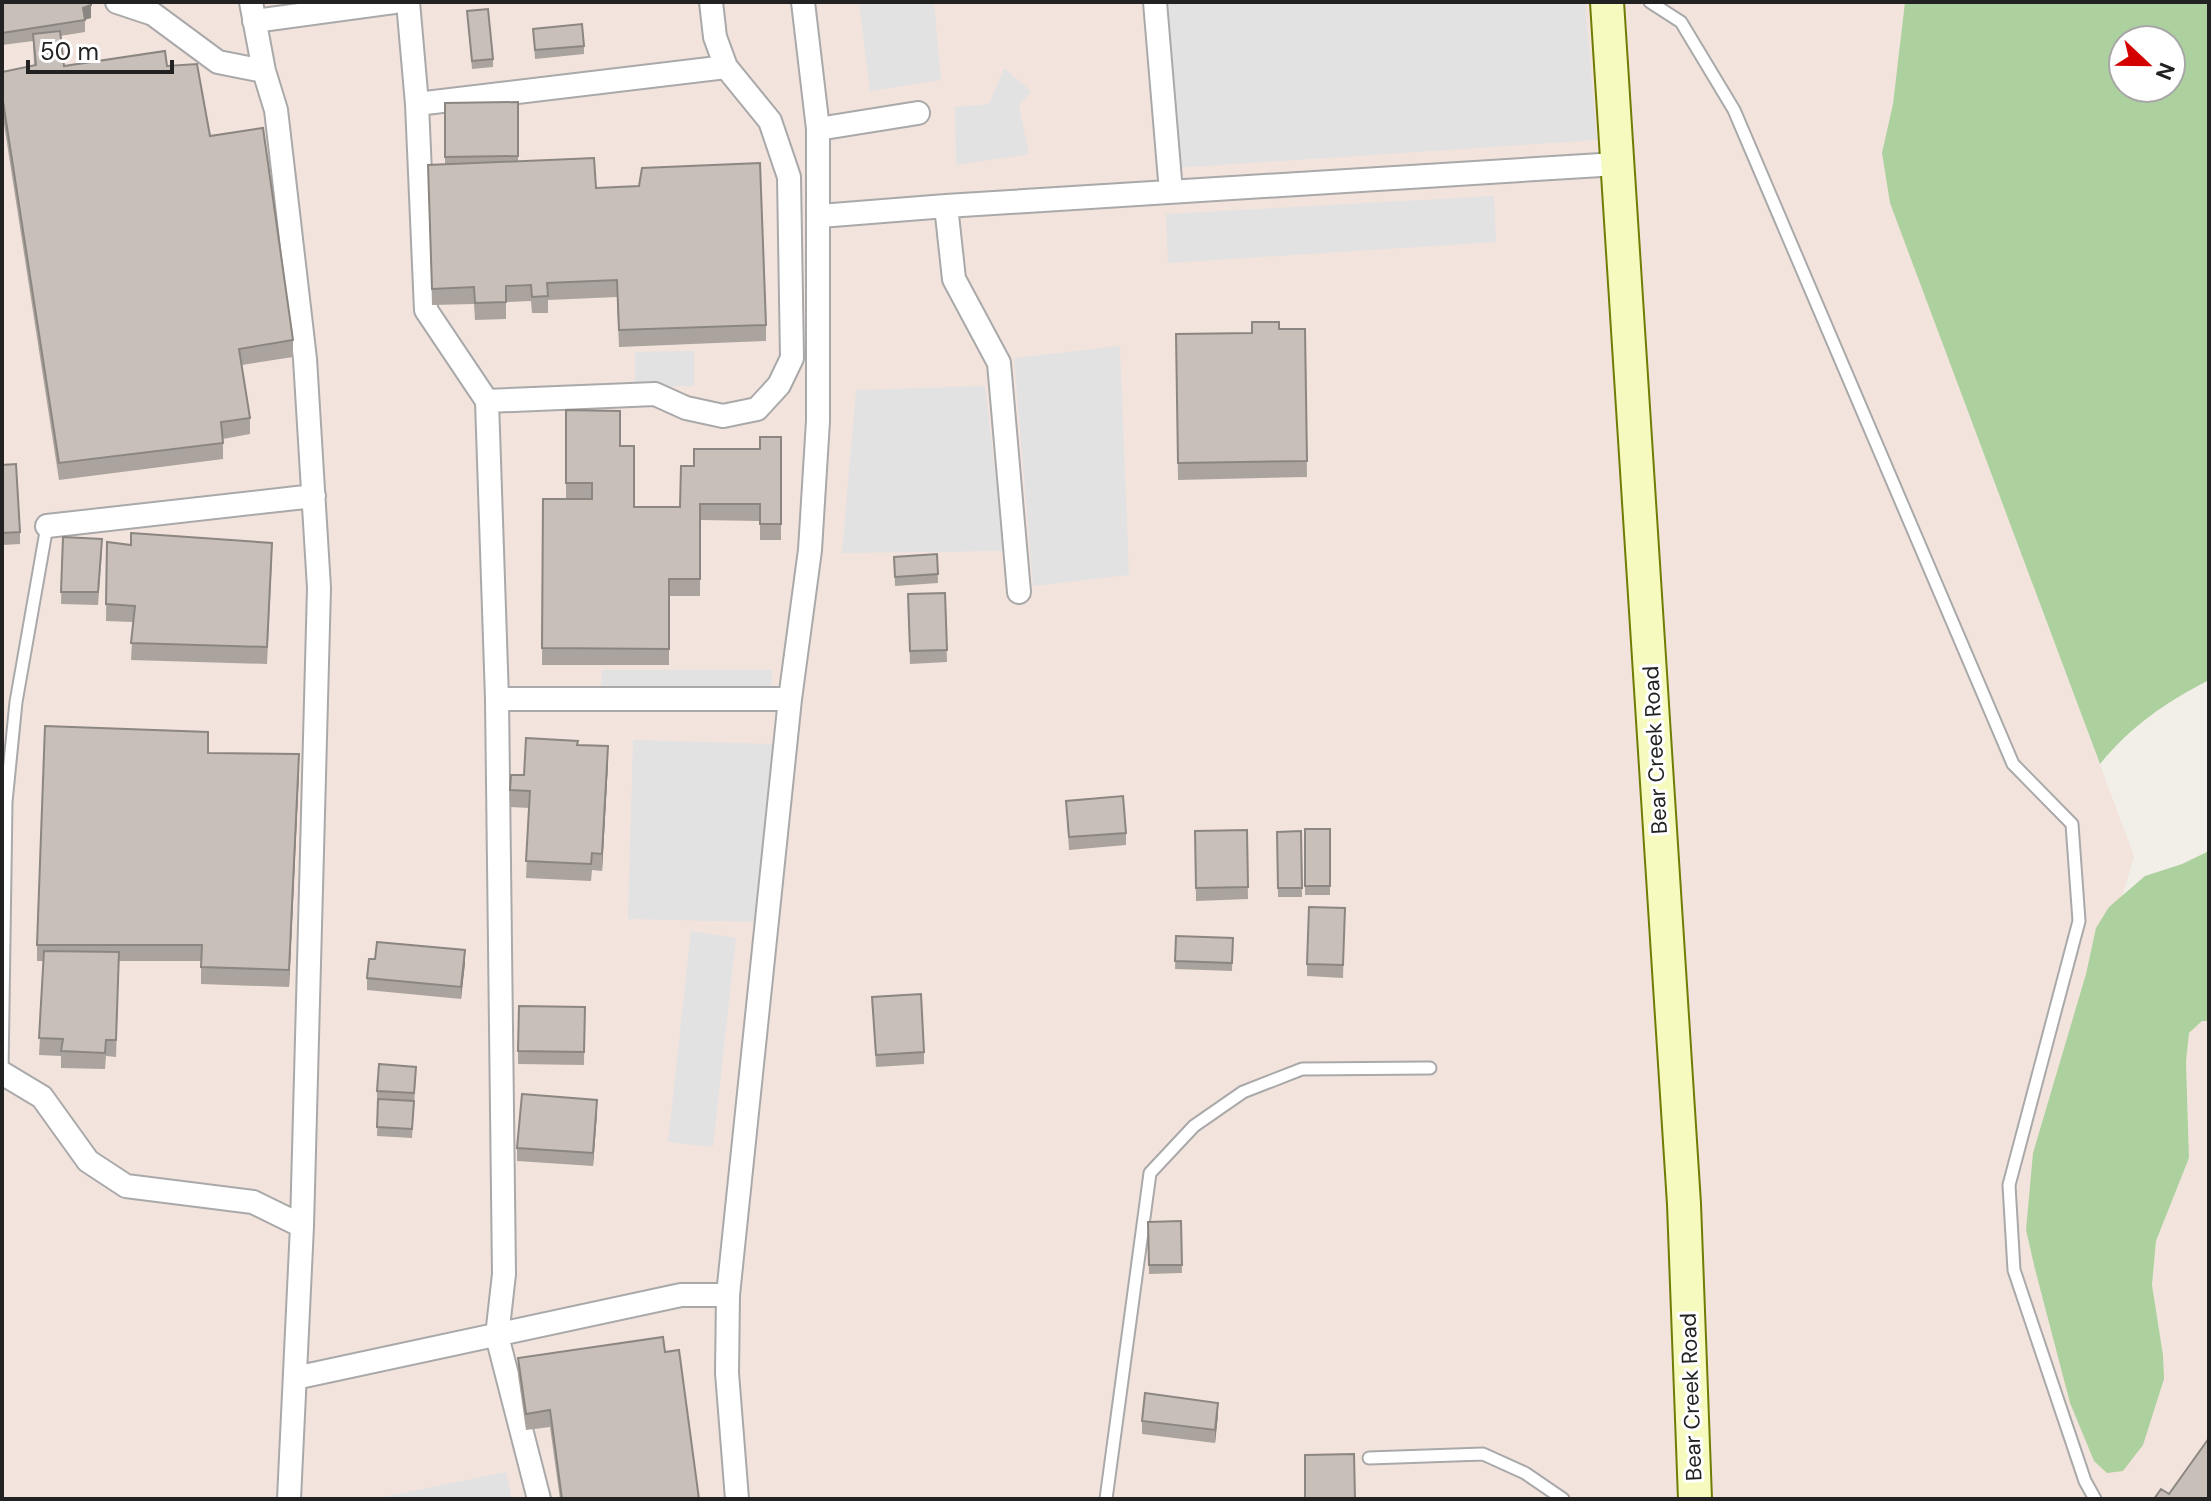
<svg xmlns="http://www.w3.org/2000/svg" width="2211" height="1501" font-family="'DM Sans',sans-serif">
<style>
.military{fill:#f3e3dd}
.forest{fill:#add19e;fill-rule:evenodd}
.parking{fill:#e2e2e2}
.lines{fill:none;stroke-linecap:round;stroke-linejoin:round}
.lane-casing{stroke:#a9a9a9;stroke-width:15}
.street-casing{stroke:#a9a9a9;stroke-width:26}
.secondary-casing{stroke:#707d05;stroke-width:36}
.lane{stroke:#fff;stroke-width:11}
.street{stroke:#fff;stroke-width:22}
.secondary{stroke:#f7fabf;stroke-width:32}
.wall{fill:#aba49e}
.shaded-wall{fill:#8b8681}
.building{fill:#c7bfb8;stroke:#8b8681;stroke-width:2}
.labels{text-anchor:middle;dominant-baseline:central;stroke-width:6;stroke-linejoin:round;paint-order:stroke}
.street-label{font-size:22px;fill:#222;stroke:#fff}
</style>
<rect width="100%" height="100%" fill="#f2efe9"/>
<path class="military" d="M2 2H1933L1891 203 2134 856 2026 1230 2070 1403 2163 1355 2152 1285 2156 1241 2189 1158 2186 1062 2189 1033 2202 1021H2209V1499H2Z"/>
<path class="forest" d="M1905 2H2209V680C2166 702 2130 727 2100 764L1890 203 1882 153 1893 104ZM2123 40H2171V88H2123Z
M2209 851V1021H2202L2189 1033 2186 1062 2189 1158 2156 1241 2152 1285 2163 1355 2164 1379 2143 1445 2123 1471 2107 1473 2094 1461 2070 1403 2035 1269 2026 1230 2033 1153 2086 974 2096 928 2109 907 2145 876 2182 864Z"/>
<path class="parking" d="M859 2H934L941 80 870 91Z
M1163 2H1585L1597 140 1175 168Z
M1004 68 1031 91 1019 106 1029 154 956 165 955 107 989 104Z
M1494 196 1496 242 1168 263 1166 214Z
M1120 346 1129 575 1033 586 1014 358Z
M694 351V386L635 387V352Z
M985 386 1004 551 842 553 856 390Z
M602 670H772L771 690 601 689Z
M633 740 776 744 758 922 628 919Z
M691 931 736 938 713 1147 668 1142Z
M506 1472 512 1499H383V1497Z"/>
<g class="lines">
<defs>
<path id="lane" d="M1650 2 1681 22 1734 110 2013 764 2072 824 2079 921 2009 1185 2014 1270 2085 1481 2095 1499
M2 1073 6 802 16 702 47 526
M1369 1458 1483 1454 1525 1473 1563 1499
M1106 1499 1150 1173 1194 1126 1243 1092 1302 1069 1430 1068"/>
<path id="street" d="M117 2 153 14 218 62 264 71
M251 2 264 71 276 110 305 359 319 588 302 1226 289 1499
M408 2 417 104 426 310 487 401 497 699 504 1274 497 1336 539 1499
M1155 2 1171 192
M254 21 394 2
M417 104 726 67
M818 129 918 113
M946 206 954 279 999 363 1019 592
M820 216 946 206 1617 164
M487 401 655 394 686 408 723 416 757 409 779 385 792 358 789 177 770 121 726 67 715 37 711 2
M47 526 314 496
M497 699H790
M2 1073 42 1097 88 1161 126 1186 253 1202 302 1226
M295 1378 681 1295H728
M737 1499 727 1373 728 1295 790 699 810 550 818 421V129L803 2"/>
<path id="secondary" d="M1607 2 1684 1204 1695 1499"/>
</defs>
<use href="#lane" class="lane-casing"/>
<use href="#street" class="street-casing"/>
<use href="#secondary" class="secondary-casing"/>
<use href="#lane" class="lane"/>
<use href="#street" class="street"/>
<use href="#secondary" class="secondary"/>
</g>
<path class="wall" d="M2 2 91 18 85 20V32L60 36 64 66H167L210 136 293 340V357L242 365 250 418V434L223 439V459L59 480 2 111V72L34 66 33 41 2 45Z
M467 11 493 59V67L472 69Z
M533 29 584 46V54L535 59Z
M518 102V161L596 188 766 325V341L619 347 617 297 548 300V313H532L531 301 506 302V319L475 320 474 304 432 305 428 165 445 164V103Z
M1279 329H1305L1307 477 1178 480 1176 334 1252 333Z
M566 410 620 446 634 507H680L694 466 760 449 781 437V540H760V521L700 520V596H669V665H542L543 499H566Z
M2 465 20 532V544L2 545Z
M63 537 102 552 98 605 61 604Z
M107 542 272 560 267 664 131 660 133 622 106 621Z
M937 554 938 583 895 586 894 557Z
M945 593 947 662 910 664 908 594Z
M577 745 608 763 602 871 592 870 591 881 526 878 529 808 510 807V790L524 775Z
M208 753 299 771 289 987 201 984V961H119L116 1057 106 1056 105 1069 61 1068V1056L39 1055 44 961H37V945Z
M1066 801 1126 833V845L1069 850Z
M1305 829H1330V895H1305Z
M1247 830 1248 899 1196 901 1195 831Z
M1301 831 1302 897H1278L1277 832Z
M1345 908 1343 978 1307 976V964Z
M1176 936 1233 938 1232 971 1175 969Z
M465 963 461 999 367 990V978Z
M872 997 924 1052V1064L876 1067Z
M585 1007 584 1065 518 1064V1051Z
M416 1075 412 1138 377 1136 378 1099H377V1091Z
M597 1112 593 1166 517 1161V1148Z
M1181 1221 1182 1273 1149 1274 1148 1222Z
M665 1352 699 1499H560L550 1427 526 1430 518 1375V1358Z
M1218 1415 1215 1443 1142 1434V1421Z"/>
<path class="shaded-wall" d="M91 5V18L83 20V8Z
M608 746V763L602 871V854Z
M299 754V771L289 987V970Z
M465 950V963L461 999V987Z
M597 1100V1112L593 1166V1153Z
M1218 1403V1415L1215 1443V1430Z"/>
<path class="building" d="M2 2H91V5L83 8 85 20 2 33Z
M488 9 493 59 472 61 467 11Z
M582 24 584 46 535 50 533 29Z
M60 31 64 66 165 51 167 66 197 64 210 136 263 128 293 340 239 349 250 418 221 422 223 443 59 463 2 95V72L36 65 33 34Z
M518 102V156L445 157V103Z
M594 158 596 188 639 186 642 168 760 163 766 325 619 330 617 280 547 283 548 296 532 297 531 285 506 286V302L475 303 474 287 432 289 428 165Z
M1252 322H1279V329H1305L1307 461 1178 463 1176 334 1252 333Z
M566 410 620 411V446H634V507H680L681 466H694V449H760V437H781V524H760V504H700V579H669V649L542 648 543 499H592V483H566Z
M16 464 20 532 2 533V465Z
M131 533 272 543 267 647 131 643 135 606 106 604 107 542 131 545Z
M63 537 102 539 98 592H61Z
M937 554 938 574 895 577 894 557Z
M945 593 947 650 910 651 908 594Z
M45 726 208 732V753L299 754 289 970 201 967 202 945H37Z
M526 738 578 741 577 745 608 746 602 854 592 853 591 864 526 861 530 791 510 790 511 775H524Z
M1123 796 1126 833 1069 837 1066 801Z
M1305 829H1330V886H1305Z
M1247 830 1248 887 1196 888 1195 831Z
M1301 831 1302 888H1278L1277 832Z
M1309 907 1345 908 1343 965 1307 964Z
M1176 936 1233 938 1232 963 1175 961Z
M377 942 465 950 461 987 367 978 369 959H375Z
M44 951 119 952 116 1040H106L105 1053 61 1051 63 1039 39 1038Z
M921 994 924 1052 876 1055 872 997Z
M519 1006 585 1007 584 1052 518 1051Z
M379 1064 416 1067 414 1093 377 1091Z
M522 1094 597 1100 593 1153 517 1148Z
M378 1099 414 1101 412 1129 377 1127Z
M1181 1221 1182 1265H1149L1148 1222Z
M663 1337 665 1352 679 1350 699 1499H562L550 1410 526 1414 518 1358Z
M1145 1393 1218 1403 1215 1430 1142 1421Z
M2209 1438V1499H2154L2161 1489 2169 1494Z
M1354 1454 1355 1499H1305V1455Z"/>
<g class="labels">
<g class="street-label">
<text transform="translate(1655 750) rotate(-93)">Bear Creek Road</text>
<text transform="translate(1691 1397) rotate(-92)">Bear Creek Road</text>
</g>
</g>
<rect width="2211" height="1501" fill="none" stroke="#222222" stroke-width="8"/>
<g transform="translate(2147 64) rotate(112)"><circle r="38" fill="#ffffff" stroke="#a7a7a7" stroke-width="2"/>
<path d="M0-6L14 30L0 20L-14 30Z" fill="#d40000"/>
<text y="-12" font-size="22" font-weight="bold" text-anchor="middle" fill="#222222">N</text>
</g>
<path d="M28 60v12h144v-12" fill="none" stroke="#222222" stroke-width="4"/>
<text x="40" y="60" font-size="24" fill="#222222" stroke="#ffffff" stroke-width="6" paint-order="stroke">50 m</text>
</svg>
